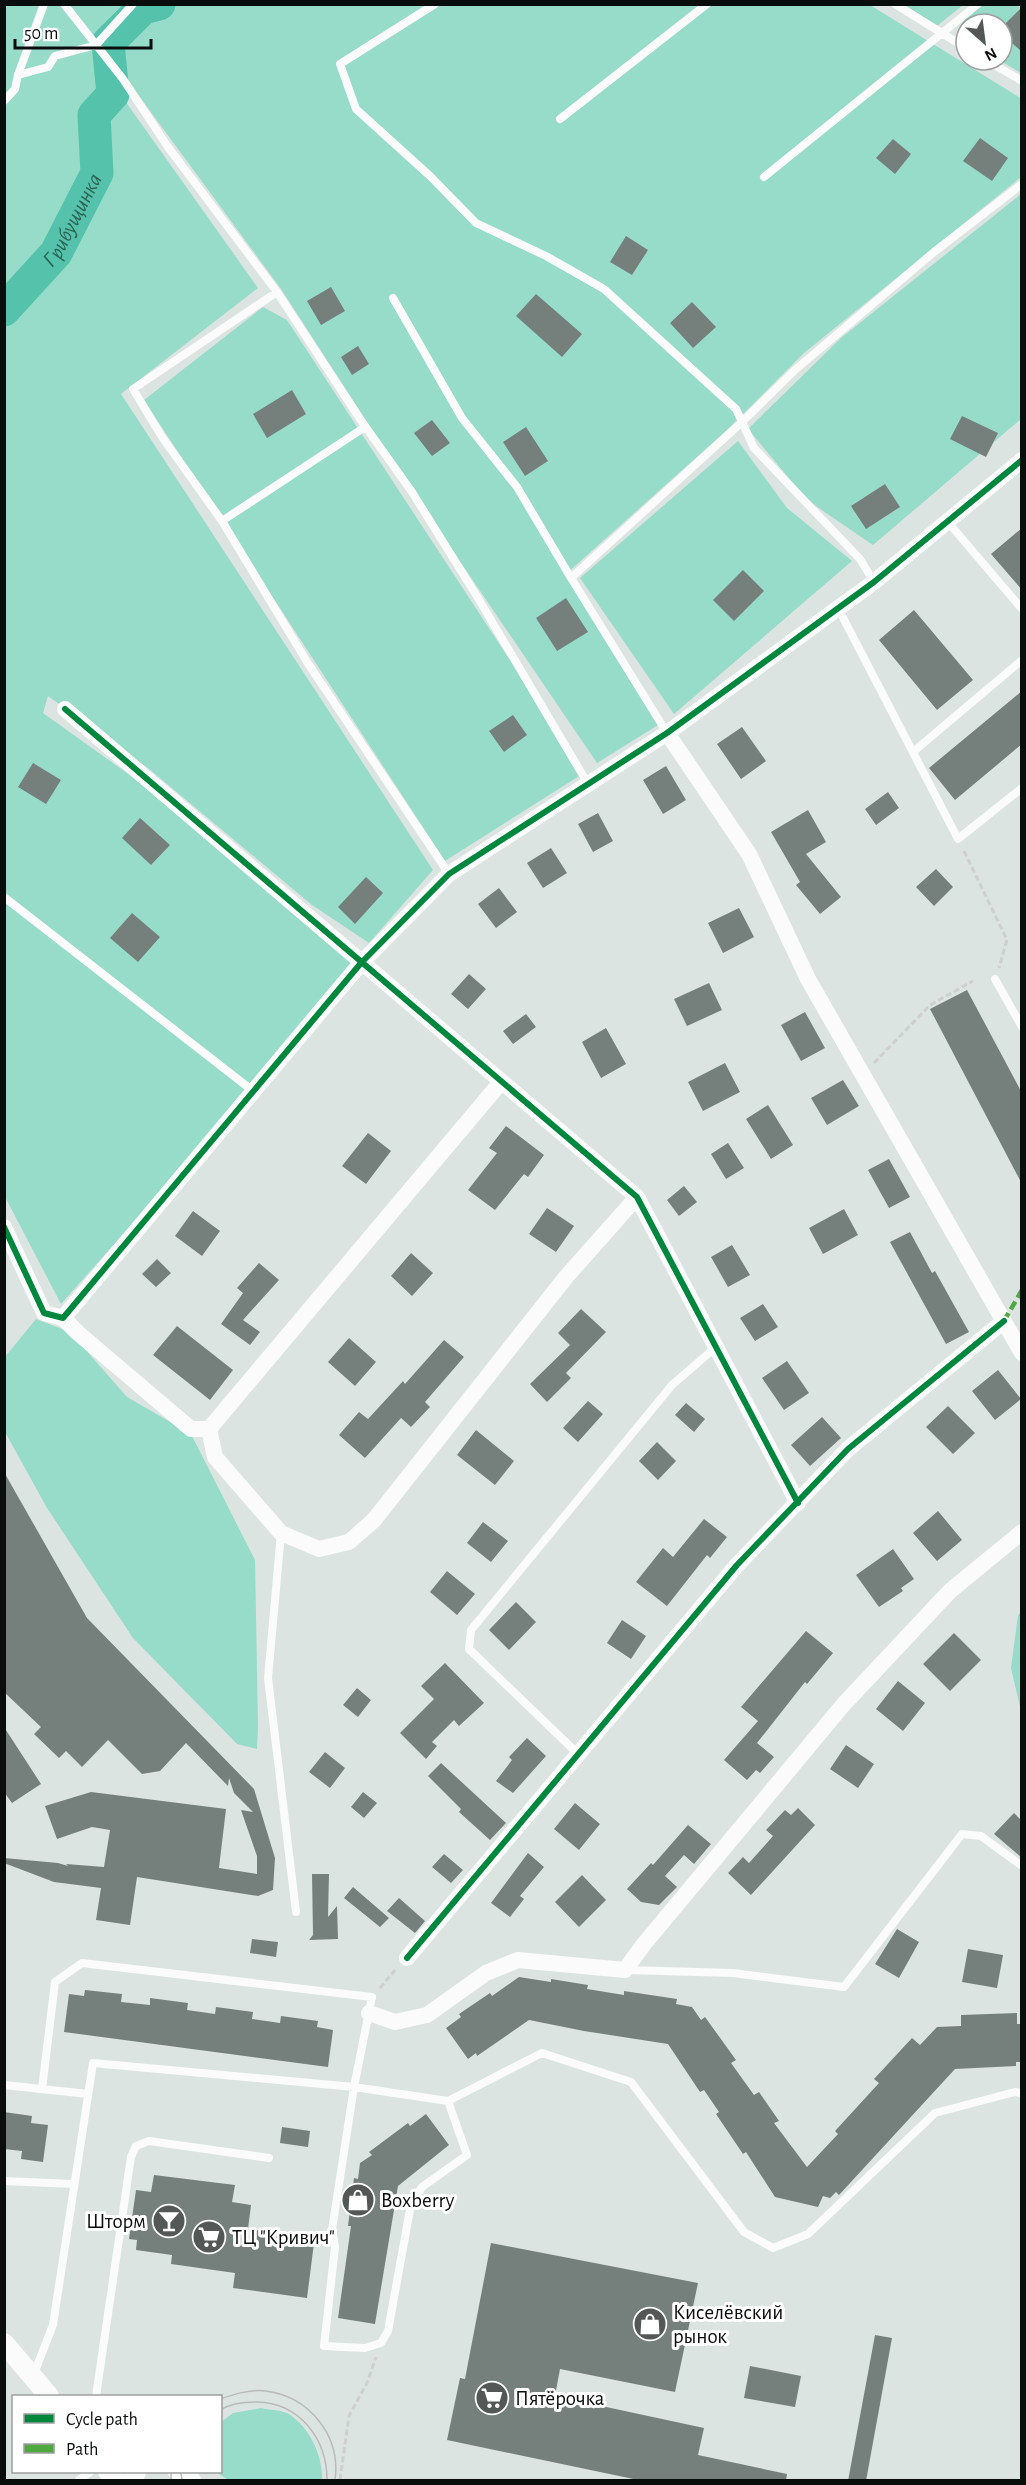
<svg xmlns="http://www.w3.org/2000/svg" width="1026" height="2485" font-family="'Alegreya Sans',sans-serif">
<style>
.green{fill:#97dbc9}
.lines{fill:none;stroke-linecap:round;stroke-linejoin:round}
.river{stroke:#55c2ab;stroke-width:33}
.building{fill:#75807d}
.path{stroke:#ced0cf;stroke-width:3;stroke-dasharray:6 3;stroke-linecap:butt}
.service{stroke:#fafbfa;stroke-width:8}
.minor{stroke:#fafbfa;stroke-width:16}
.tertiary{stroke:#fafbfa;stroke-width:20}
.tram{stroke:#b9bbbb;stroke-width:1.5}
.quiet{stroke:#50a841;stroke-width:4.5;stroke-dasharray:9 4.5;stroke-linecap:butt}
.cycleway-casing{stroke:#fff;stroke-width:10}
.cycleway{stroke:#00873e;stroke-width:6}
.labels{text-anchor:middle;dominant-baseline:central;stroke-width:6;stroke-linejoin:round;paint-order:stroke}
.poi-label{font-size:21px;fill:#090d0c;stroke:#fff;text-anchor:start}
.water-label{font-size:22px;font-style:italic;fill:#2d6355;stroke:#fff}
</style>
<rect width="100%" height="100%" fill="#dce4e1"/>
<path class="green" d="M4 5H870L1022 99 1021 177 804 353 727 430 566 574 658 725 597 763 404 479 281 289 128 81 123 98 258 288 121 394 433 870 369 943 312 905 149 769 48 696 43 713 131 776 357 956 241 1101 61 1304 4 1195Z
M904 5H963L937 26Z
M978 5H1021V73L999 60H1002V24H966V41L957 36 966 14Z
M1021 194V419L873 545 807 500 748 429 841 338Z
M263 307 287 320 584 773 445 861 144 400Z
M738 441 787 508 852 561 674 714 580 578Z
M36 1319 70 1332 127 1397 191 1434 255 1560 258 1727 257 1749 237 1744 133 1638 47 1508 5 1432 4 1358Z
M1021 1612V1711L1011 1668 1018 1615Z
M261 2408C269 2410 282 2410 289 2414 310 2428 323 2456 322 2480H228L216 2472H220L221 2422 233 2413Z"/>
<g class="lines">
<path class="river" id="s1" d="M4 310 56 253 97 173 94 115 113 94 108 43 143 8 159 4"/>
</g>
<path class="building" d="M1022 7V52L1002 34V27Z
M980 138 1008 158 992 181 963 161Z
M893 139 911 154 895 174 876 158Z
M626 236 648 250 632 275 610 262Z
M331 287 345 311 321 325 307 301Z
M536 294 582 334 562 357 516 316Z
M692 302 716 327 693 348 670 323Z
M358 346 369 364 352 375 341 357Z
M292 390 306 414 267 438 253 414Z
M962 416 998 433 986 457 950 439Z
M432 420 450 443 432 456 414 433Z
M526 427 548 461 525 476 503 442Z
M885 484 900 507 866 529 851 506Z
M1022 528V590L991 554Z
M743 570 764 591 734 621 713 600Z
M566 598 588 632 557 651 536 618Z
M914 610 973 680 937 710 879 640Z
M1022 691V744L955 800 929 768Z
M513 715 527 735 504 752 489 731Z
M742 727 766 761 741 779 717 744Z
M33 763 61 780 46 804 18 787Z
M666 766 686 800 663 814 643 780Z
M888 792 899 808 876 825 865 809Z
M808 810 826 842 806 854 841 897 820 914 796 885 800 882 771 832Z
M598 813 613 841 593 852 578 824Z
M140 818 170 845 151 865 122 838Z
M551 848 567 873 543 888 527 863Z
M936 869 953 887 934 906 916 887Z
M366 877 383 893 355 924 338 907Z
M499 888 517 912 496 928 478 904Z
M739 908 754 937 723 953 708 923Z
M132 913 160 937 138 962 110 938Z
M469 974 486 989 468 1009 451 994Z
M709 983 722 1010 687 1026 674 999Z
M967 990 1022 1093V1184L930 1009Z
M805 1012 825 1048 801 1061 781 1025Z
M526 1014 536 1027 513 1044 503 1031Z
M606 1028 626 1064 601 1078 582 1042Z
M725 1063 740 1092 703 1111 688 1082Z
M843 1080 859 1106 827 1125 811 1098Z
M768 1105 793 1145 771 1159 746 1119Z
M506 1126 544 1155 528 1177 524 1174 495 1210 468 1190 497 1153 489 1148Z
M368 1133 391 1151 366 1184 342 1166Z
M728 1143 744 1168 726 1179 711 1154Z
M889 1159 910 1197 889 1208 868 1170Z
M684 1186 697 1202 679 1216 667 1200Z
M547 1208 574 1226 556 1252 529 1234Z
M844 1209 858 1235 823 1254 809 1228Z
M193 1211 220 1231 202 1256 175 1236Z
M910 1232 932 1273 935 1271 969 1332 946 1344 890 1242Z
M732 1245 750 1275 728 1287 711 1257Z
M411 1253 433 1273 412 1296 391 1276Z
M157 1259 171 1273 156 1287 142 1274Z
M259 1263 279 1280 243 1320 260 1332 250 1345 221 1324 243 1293 237 1288Z
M763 1304 778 1327 755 1341 740 1318Z
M581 1309 606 1332 566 1373 571 1378 547 1402 530 1384 570 1345 558 1333Z
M177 1326 233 1370 210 1400 153 1355Z
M349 1338 376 1362 355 1386 328 1362Z
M444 1340 464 1357 425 1402 430 1407 411 1427 401 1418 365 1458 339 1435 359 1412 368 1419 403 1381 405 1384Z
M787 1361 809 1393 784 1410 762 1378Z
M998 1370 1021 1399 995 1420 972 1391Z
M588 1401 603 1414 578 1442 563 1428Z
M686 1403 705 1419 694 1432 675 1415Z
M948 1406 975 1433 953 1454 926 1427Z
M822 1417 841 1438 810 1466 791 1445Z
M476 1430 514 1461 495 1485 457 1455Z
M657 1442 676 1461 658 1480 639 1461Z
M4 1472 87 1618 254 1789 275 1858 273 1890 258 1896 137 1877 130 1925 96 1920 101 1888 54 1882 4 1863V1858L58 1863 68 1866 66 1864 104 1867 110 1830 92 1827 57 1839 45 1806 91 1792 226 1809 219 1868 257 1874V1856L241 1810 253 1812 234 1793 229 1778 228 1786 186 1743 160 1771 142 1774 108 1740 82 1767 66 1751 59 1758 34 1734 41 1727 4 1692Z
M938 1511 962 1540 937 1561 913 1533Z
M704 1519 727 1537 710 1558 707 1555 667 1606 636 1582 663 1548 673 1557Z
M483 1522 508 1541 491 1562 467 1543Z
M893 1549 914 1579 901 1588 903 1591 879 1607 856 1575Z
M447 1571 475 1594 457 1615 430 1592Z
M516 1602 536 1622 509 1650 489 1630Z
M622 1620 646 1636 631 1659 607 1643Z
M806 1631 833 1653 807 1684 805 1682 757 1743 774 1757 760 1773 756 1770 747 1780 724 1760 758 1721 741 1707Z
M954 1633 981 1660 950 1691 923 1664Z
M445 1663 484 1703 459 1726 454 1720 432 1742 437 1746 426 1759 400 1733 434 1699 421 1686Z
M898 1681 925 1703 903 1731 876 1709Z
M357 1688 371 1700 358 1717 343 1705Z
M4 1727 41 1784 12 1803 4 1792Z
M527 1738 546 1756 513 1793 496 1781 512 1760 509 1757Z
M846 1745 874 1764 858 1788 830 1769Z
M325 1752 345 1768 330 1788 309 1772Z
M441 1763 506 1823 490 1840 459 1812 461 1809 428 1776Z
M363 1792 377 1803 364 1818 351 1807Z
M575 1803 600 1824 579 1850 554 1829Z
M798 1808 815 1825 751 1895 728 1873 743 1857 749 1863 773 1836 766 1830 785 1810 791 1815Z
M1014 1813 1022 1821V1858L994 1834Z
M688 1825 711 1844 694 1864 684 1855 665 1876 677 1887 659 1905 641 1902 627 1889 651 1863 653 1865Z
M528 1853 544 1867 520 1896 524 1899 510 1917 491 1903Z
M444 1854 463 1870 451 1883 432 1867Z
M312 1874H329L328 1917 337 1906 338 1939 309 1940 313 1935Z
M582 1875 606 1900 579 1927 555 1902Z
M353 1887 389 1918 380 1927 344 1898Z
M399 1898 425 1921 415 1933 387 1911Z
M897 1929 919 1942 899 1978 875 1964Z
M252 1939 278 1942 276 1957 250 1953Z
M968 1949 1003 1955 997 1988 962 1982Z
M519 1977 551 1982V1979L588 1985 587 1989 624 1995V1991L677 1999 676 2004 692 2007 701 2020 705 2017 736 2060 731 2063 754 2095 759 2092 779 2121 774 2123 807 2167 838 2134 835 2131 879 2083 874 2079 912 2038 920 2045 937 2027 961 2026V2015L1017 2013V2024H1022V2062H1016V2066L955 2069 839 2195 836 2192 830 2198 823 2196 818 2207 775 2197 746 2152 743 2154 716 2114 719 2112 704 2090 700 2092 668 2044 584 2031 529 2020 477 2056 476 2053 468 2059 446 2028 461 2017 459 2014 490 1993 492 1996Z
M85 1990 122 1994 121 2002 150 2005V1998L188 2003 187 2010 215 2014 216 2007 253 2012 252 2019 280 2023 281 2016 318 2021 317 2027 333 2030 328 2067 64 2032 69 1994 84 1996Z
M4 2112 32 2116 31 2123 48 2125 43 2162 21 2159 22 2151 4 2149Z
M426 2114 449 2145 398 2186 375 2324 338 2318 351 2226H348L354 2178 358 2179 360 2163 372 2155 369 2152 408 2123 410 2126Z
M282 2127 310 2131 308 2147 280 2143Z
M154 2175 235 2185 232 2202 251 2205 248 2229 290 2235 289 2240 314 2243 307 2298 233 2288 235 2273 171 2264 172 2255 136 2250 137 2240 129 2239 136 2190 151 2192Z
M491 2243 698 2283 675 2392 560 2369 555 2396 704 2428 698 2455 787 2474 786 2481H643L447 2440 460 2378 465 2379Z
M875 2335 892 2338 866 2481H848Z
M750 2366 801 2376 795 2407 744 2398Z"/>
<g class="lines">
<path class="path" d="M964 851 1007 940 999 968
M874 1063 930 1005 973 981
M380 1988 395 1970
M340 2480 349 2416 367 2383 376 2357"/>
<path class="service" d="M64 4 123 79 168 147 277 292 360 419 412 492 478 598 588 784
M435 4 340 64 356 109 430 176 476 223 546 256 604 289 736 409 754 448 860 559 874 582
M895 4 966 48
M986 60 1022 81
M18 75 44 4
M4 101 15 89 18 75 48 67 55 56 96 45 133 4
M560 119 707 4
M764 177 978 4
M393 298 462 418 517 487 571 578
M365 427 222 521 309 665 449 874
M222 521 162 437 133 389 277 292
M947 521 1022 609
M838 608 958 839 1022 788
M667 733 571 578 742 422 795 370 934 252 1022 184
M913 752 1022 660
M4 897 253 1091
M995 979 1022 1027
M281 1533 268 1678 296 1912
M578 1754 469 1649 471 1630 672 1385 716 1347
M626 1970 733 1973 844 1987 962 1834 981 1836 1022 1866
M4 2085 88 2094
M42 2089 55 1982 82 1963 372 1997 354 2087 332 2230 335 2247 324 2346 365 2348 381 2343 388 2331 411 2204 422 2187 467 2155 448 2101
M4 2181 73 2184
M33 2376 53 2325 93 2063 354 2087 448 2101 542 2053 631 2082 744 2232 773 2248 808 2234 935 2113 1015 2092 1022 2093
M96 2396 131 2157 136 2146 149 2141 269 2158
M79 2480 90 2472"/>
<path class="minor" d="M65 709 637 1197 798 1503
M667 733 749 854 808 979 1022 1353
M4 1227 44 1313 63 1318 361 963 449 874 667 733 874 582 1022 460
M63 1318 78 1333 191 1429H209
M209 1429 215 1457 281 1533 319 1549 349 1542 374 1520 566 1277 637 1197
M209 1429 501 1082
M407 1958 737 1565 848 1449 1004 1321
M369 2013 395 2022 427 2015 486 1973 518 1960 625 1970 644 1944 843 1705 950 1591 1022 1532"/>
<path class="tertiary" d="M4 2343 49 2396
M108 2472 116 2480
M178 2472 191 2480
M133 2480 136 2472"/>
<path class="tram" d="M220 2399C235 2394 251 2389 266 2391 310 2397 341 2436 335 2480
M220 2410C231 2403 244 2402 257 2402 300 2403 327 2439 327 2480
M181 2472 182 2480
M171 2480V2472"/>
<path class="quiet" d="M1004 1321 1022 1290"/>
<defs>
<path id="cycleway" d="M65 709 637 1197 798 1503
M4 1227 44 1313 63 1318 361 963 449 874 667 733 874 582 1022 460
M407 1958 737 1565 848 1449 1004 1321"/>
</defs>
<use href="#cycleway" class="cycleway-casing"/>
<use href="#cycleway" class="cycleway"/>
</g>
<defs>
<symbol id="shop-disc" viewBox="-11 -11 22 22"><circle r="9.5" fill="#535857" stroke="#fff"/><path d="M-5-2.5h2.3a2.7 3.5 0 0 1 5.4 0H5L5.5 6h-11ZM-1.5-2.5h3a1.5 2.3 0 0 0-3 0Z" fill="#fff"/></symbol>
<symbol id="bar-disc" viewBox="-11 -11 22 22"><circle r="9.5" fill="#535857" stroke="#fff"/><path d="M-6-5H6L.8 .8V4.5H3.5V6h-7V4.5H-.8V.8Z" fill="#fff"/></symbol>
<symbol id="supermarket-disc" viewBox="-11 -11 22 22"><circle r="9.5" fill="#535857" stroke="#fff"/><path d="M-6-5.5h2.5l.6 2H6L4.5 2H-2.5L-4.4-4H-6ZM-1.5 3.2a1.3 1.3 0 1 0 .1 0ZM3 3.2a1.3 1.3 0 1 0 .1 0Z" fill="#fff"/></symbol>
</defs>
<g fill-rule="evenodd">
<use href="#shop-disc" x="339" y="2181" width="38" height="38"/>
<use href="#bar-disc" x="150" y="2202" width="38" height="38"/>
<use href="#supermarket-disc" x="190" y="2218" width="38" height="38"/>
<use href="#shop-disc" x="631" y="2305" width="38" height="38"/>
<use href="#supermarket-disc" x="473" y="2379" width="38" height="38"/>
</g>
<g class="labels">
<g class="poi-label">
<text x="381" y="2200">Boxberry</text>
<text x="146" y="2221" text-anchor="end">Шторм</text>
<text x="232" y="2237">ТЦ "Кривич"</text>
<text x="673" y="2312">Киселёвский<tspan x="673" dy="24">рынок</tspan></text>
<text x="515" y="2398">Пятёрочка</text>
</g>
<g class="water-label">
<text stroke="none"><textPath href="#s1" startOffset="114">Грибущинка</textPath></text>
</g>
</g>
<rect width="1026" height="2485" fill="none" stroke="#090d0c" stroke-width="12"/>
<rect x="12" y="2395" width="210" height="78" fill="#ffffff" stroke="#9d9e9e" stroke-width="1.5"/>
<rect x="24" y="2414" width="30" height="9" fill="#00873e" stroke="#9d9e9e" stroke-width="1.5"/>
<text x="66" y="2425" font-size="18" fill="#090d0c">Cycle path</text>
<rect x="24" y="2444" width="30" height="9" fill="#50a841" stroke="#9d9e9e" stroke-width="1.5"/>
<text x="66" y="2455" font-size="18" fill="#090d0c">Path</text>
<g transform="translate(984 42) rotate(152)"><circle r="28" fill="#ffffff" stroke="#9d9e9e" stroke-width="1.5"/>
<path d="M0-4.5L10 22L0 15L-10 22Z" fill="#535857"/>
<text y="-9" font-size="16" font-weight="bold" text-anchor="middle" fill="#090d0c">N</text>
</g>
<path d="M15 39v9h136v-9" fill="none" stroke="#090d0c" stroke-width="3"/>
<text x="24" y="39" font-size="18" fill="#090d0c" stroke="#ffffff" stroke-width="4.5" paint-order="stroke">50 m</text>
</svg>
